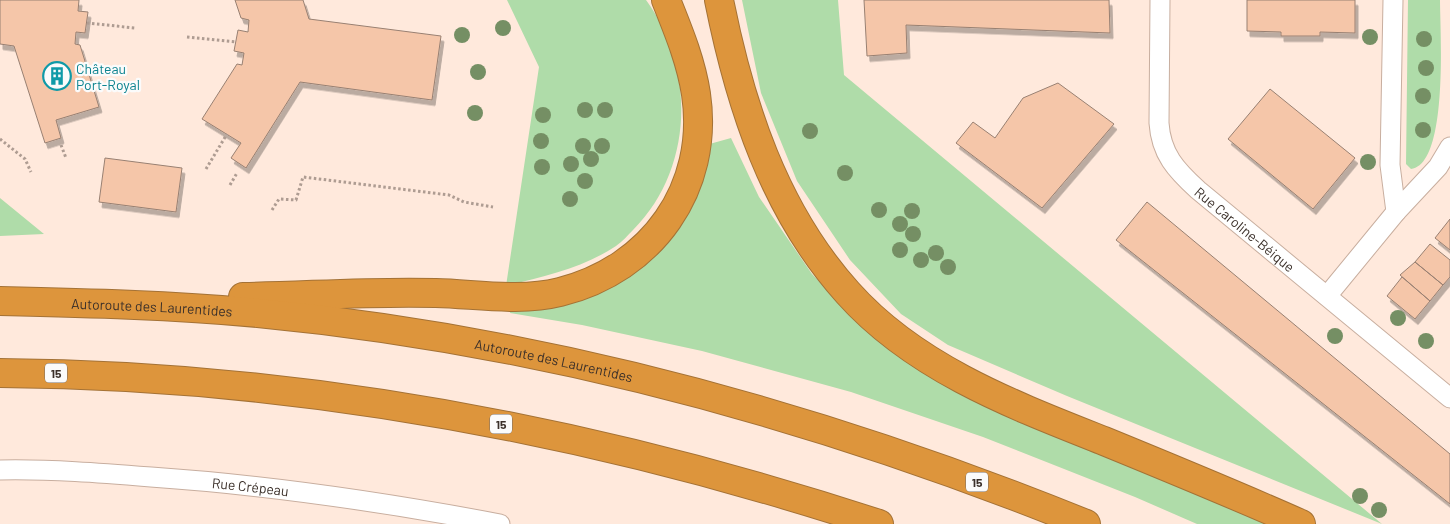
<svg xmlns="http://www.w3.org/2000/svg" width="1450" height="524" font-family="Barlow,sans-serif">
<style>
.green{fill:#afdca9}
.building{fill:#f5c6a9;stroke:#988072;filter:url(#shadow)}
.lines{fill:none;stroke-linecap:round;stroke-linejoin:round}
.street-casing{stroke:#c8ae9f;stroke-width:21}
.highway-casing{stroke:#a47236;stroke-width:30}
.path{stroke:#ae9c92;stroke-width:3;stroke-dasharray:2.5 2.5;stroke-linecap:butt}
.street{stroke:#fff;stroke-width:19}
.highway{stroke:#dd953c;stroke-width:28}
.tree{fill:#758f64}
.labels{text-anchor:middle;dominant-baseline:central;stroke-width:4.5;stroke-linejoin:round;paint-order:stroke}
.shield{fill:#fbfbfb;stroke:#756d69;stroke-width:1}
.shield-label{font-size:12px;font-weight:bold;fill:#3b302a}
.culture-label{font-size:14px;fill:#0d838f;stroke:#fbfbfb;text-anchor:start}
.street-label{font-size:14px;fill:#3b302a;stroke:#fbfbfb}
</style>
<defs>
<filter id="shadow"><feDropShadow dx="3" dy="5.5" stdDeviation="0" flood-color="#0004"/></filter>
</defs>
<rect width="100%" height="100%" fill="#ffe9dc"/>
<path class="green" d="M507 0H646C696 68 694 169 633 230 628 235 622 242 616 246 583 268 545 276 506 286L539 67Z
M742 0H838L844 75 1382 524 1067 396 948 345 901 314 850 260 797 181 761 93Z
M1408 0H1440C1440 30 1449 164 1411 169L1406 164Z
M731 138 759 197 812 274 841 304 1283 524H1197L1135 497 983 437 851 392 702 351 582 325 510 313 512 305 628 276 706 145Z
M0 198 44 234 0 236Z"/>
<path class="building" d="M0 0H79L78 11 88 12 85 33 76 32 75 44 80 45 99 107 56 120 61 138 45 143 14 46 0 44Z
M235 0H303L309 19 441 36 432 100 300 82 246 168 231 158 241 143 202 119 237 64 242 65 244 53 234 51 238 30 248 32 249 20 241 18Z
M864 0H1109L1110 33 906 25 907 53 867 56Z
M1247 0H1355V33L1320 32V36H1281V32L1247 31Z
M1058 83 1114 124 1042 208 956 143 973 122 995 138 1023 98Z
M1270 89 1355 158 1313 209 1228 139Z
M105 158 182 168 176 212 99 202Z
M1147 202 1450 454V504L1116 240Z
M1450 219V250L1435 238Z
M1430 244 1450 260V277L1443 285 1415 262Z
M1415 262 1443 285 1430 301 1400 275Z
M1402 277 1430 301 1415 319 1387 296Z"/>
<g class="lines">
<defs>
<g id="street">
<path id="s1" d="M1160 0 1159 123C1161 154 1176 170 1198 190L1450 398"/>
<path d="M1393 0 1390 165 1396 212"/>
<path d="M1327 296 1396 212 1438 167 1450 147"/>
<path id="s2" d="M0 470C50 469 101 473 151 477 268 485 384 502 500 524"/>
</g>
<g id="highway">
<path d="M719 0C740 105 774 211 848 293 915 368 1013 405 1104 441 1170 468 1236 495 1301 524"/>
<path d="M243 297C307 296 372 291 436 293 476 294 520 302 560 292 652 269 710 188 696 94 691 61 678 30 666 0"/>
<path id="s3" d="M0 301C86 303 172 305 258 313 542 340 822 417 1086 524"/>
<path d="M0 373C300 375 595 431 879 524"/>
</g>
</defs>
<use href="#street" class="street-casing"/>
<use href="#highway" class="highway-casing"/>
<path class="path" d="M87 23 135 28
M187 37 236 42
M0 139 25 159 31 172
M61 145 66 158
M206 169 227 134
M230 185 237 173
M272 210 279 199 296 200 303 177 449 195 464 202 493 207"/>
<use href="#street" class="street"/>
<use href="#highway" class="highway"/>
</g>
<g class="tree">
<circle cx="503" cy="28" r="8"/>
<circle cx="462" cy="35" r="8"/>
<circle cx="1370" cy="37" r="8"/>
<circle cx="1424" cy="39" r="8"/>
<circle cx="1426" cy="68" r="8"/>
<circle cx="478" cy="72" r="8"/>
<circle cx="1423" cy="96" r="8"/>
<circle cx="585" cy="110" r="8"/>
<circle cx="605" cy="110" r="8"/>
<circle cx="475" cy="113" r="8"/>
<circle cx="543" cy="115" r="8"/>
<circle cx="1423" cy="130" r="8"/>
<circle cx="810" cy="131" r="8"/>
<circle cx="541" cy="141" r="8"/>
<circle cx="583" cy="146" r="8"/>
<circle cx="602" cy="146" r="8"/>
<circle cx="591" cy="159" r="8"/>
<circle cx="1368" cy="162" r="8"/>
<circle cx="571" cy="164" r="8"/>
<circle cx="542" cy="167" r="8"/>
<circle cx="845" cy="173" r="8"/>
<circle cx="585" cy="181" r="8"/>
<circle cx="570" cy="199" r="8"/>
<circle cx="879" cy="210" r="8"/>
<circle cx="912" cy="211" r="8"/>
<circle cx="900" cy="224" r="8"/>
<circle cx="913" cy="234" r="8"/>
<circle cx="900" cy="250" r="8"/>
<circle cx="936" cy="253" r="8"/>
<circle cx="921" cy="260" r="8"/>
<circle cx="948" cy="267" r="8"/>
<circle cx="1398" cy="318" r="8"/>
<circle cx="1335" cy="336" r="8"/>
<circle cx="1426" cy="341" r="8"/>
<circle cx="1360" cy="496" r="8"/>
<circle cx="1379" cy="510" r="8"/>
</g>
<defs>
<symbol id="building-ring" viewBox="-11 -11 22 22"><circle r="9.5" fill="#fbfbfb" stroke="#0f9aa8" stroke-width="1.5"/><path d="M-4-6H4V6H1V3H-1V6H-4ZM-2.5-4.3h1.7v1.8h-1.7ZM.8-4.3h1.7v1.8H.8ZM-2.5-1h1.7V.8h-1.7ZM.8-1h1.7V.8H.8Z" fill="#0f9aa8"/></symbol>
</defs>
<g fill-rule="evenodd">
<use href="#building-ring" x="41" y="60" width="32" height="32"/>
</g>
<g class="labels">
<g class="shield">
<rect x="45" y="363.5" width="22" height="19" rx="4"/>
<rect x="490" y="414.5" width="22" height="19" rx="4"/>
<rect x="966" y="472.5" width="22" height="19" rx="4"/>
</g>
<g class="shield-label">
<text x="56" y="373">15</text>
<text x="501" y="424">15</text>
<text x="977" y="482">15</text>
</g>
<g class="culture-label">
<text x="76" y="68">Château<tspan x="76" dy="16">Port-Royal</tspan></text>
</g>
<g class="street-label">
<text stroke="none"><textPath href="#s1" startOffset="264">Rue Caroline-Béique</textPath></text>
<text stroke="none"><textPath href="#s3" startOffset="152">Autoroute des Laurentides</textPath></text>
<text stroke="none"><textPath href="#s3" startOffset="558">Autoroute des Laurentides</textPath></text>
<text stroke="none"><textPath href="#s2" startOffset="251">Rue Crépeau</textPath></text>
</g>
</g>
</svg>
